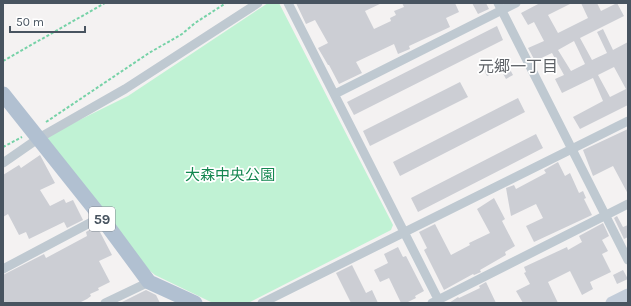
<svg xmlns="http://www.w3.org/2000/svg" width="631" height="306" font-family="Karla,'Noto Sans JP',sans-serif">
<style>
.green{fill:#c0f2d4}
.building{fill:#ccced4;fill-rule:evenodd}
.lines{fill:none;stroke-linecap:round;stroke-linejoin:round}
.path{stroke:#76d2a7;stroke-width:2;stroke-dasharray:3 2;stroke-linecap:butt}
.street{stroke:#bfc9d1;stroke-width:9}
.secondary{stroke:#c2ccd9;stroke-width:13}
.primary{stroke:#b1c0d1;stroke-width:15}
.labels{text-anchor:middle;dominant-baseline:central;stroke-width:3.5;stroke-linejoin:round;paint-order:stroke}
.shield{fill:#fff;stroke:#7f8790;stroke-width:1}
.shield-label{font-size:14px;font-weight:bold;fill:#485460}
.park-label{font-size:15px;fill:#148750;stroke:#fff}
.neighbourhood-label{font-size:16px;fill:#5e6267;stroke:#fff}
</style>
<rect width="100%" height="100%" fill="#f4f2f2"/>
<path class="green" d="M268 3H279L393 225 391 230 248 303H213L155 275 149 270 47 139 49 135 128 96Z"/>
<path class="building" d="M296 3H382L365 11 374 29 391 21 390 18 396 15 394 11 404 7 402 3H455L459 12 446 18 450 27 409 46 410 49 398 54 394 44 356 62 362 73 339 84 329 65H328L318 48 328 43 315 20 306 24Z
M472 3H486L489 9 478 14Z
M540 3H572L548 15 558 33 588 18 581 3H597L601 11 617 3 624 16 580 38 592 60 607 53 597 32 603 29 613 50 628 42V105L580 129 573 117 603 101 593 78 562 93 555 79 564 75 552 53 535 61 528 48 544 41 534 22 528 25 521 13ZM574 41 585 64 571 71 558 50ZM614 67 626 89 610 97 598 75Z
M497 26 503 40 354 115 347 102Z
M495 62 499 71 487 76 483 68Z
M507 64 513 75 506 79 500 68Z
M460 82 468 97 370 146 363 131Z
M518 98 525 112 400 176 393 162Z
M628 129V194L613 166 593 176 583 150Z
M536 134 543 148 418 212 411 198Z
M40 155 55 183 40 190 50 206 64 199 66 203 73 200 83 220 67 228 64 222 29 239 26 232 19 235 8 214 3 217V175L19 165 21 168Z
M558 162 565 176 570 173 579 193 583 191 586 198 584 199 592 215 534 242 526 226 543 218 536 204 511 216 506 188 514 185 516 189 546 173 544 170Z
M494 198 505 219 502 221 515 246 505 252 506 255 480 270 481 272 474 275 473 274 444 290 424 250 427 248 419 232 435 224 451 255 470 245 469 243 490 233 477 209Z
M617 216 623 227 628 225V237L624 239 614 218Z
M603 223 609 236 602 240 608 251 602 254 611 272 590 282 593 289 582 295 570 271 548 282 558 303H523L516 291 530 284 524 273 526 272 524 267 567 247 568 250 582 242 579 236Z
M93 228H97L100 232 112 255 99 261 110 282 98 288 99 290 90 294 91 296 87 299 79 303H3V275L44 254 46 258 87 236 86 232Z
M398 247 403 257 406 256 424 291 415 296 416 298 406 303H401L389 278 380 282 374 270 388 263 384 254Z
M352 265 366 293 372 290 378 303H351L336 273Z
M623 270 628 279 617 284 613 275Z
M486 282 496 303H449L458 297 459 298 480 288 479 286Z
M146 290 156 295 160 303H120Z"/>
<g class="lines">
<path class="path" d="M3 61 105 3
M46 122 149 53 182 34 195 23 226 3
M3 147 22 137"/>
<path class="street" d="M288 3 440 303
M498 3 628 260
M335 94 516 3
M3 163 39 138 125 89 258 3
M3 269 101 217
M105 303 149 282
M262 303 628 121
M432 303 628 204"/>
<path class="secondary" d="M612 303 628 295"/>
<path class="primary" d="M3 94 101 217 149 282 195 303"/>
</g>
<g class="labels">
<rect class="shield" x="89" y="207" width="26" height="24" rx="3"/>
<g class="shield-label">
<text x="102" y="219">59</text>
</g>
<g class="park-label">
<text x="230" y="175">大森中央公園</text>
</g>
<g class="neighbourhood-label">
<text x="518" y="66">元郷一丁目</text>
</g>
</g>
<rect width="631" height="306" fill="none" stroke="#485460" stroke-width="8"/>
<path d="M10 26v6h75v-6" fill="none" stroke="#485460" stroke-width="2"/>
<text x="16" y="26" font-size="12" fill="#485460" stroke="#ffffff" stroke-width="3" paint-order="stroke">50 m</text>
</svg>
